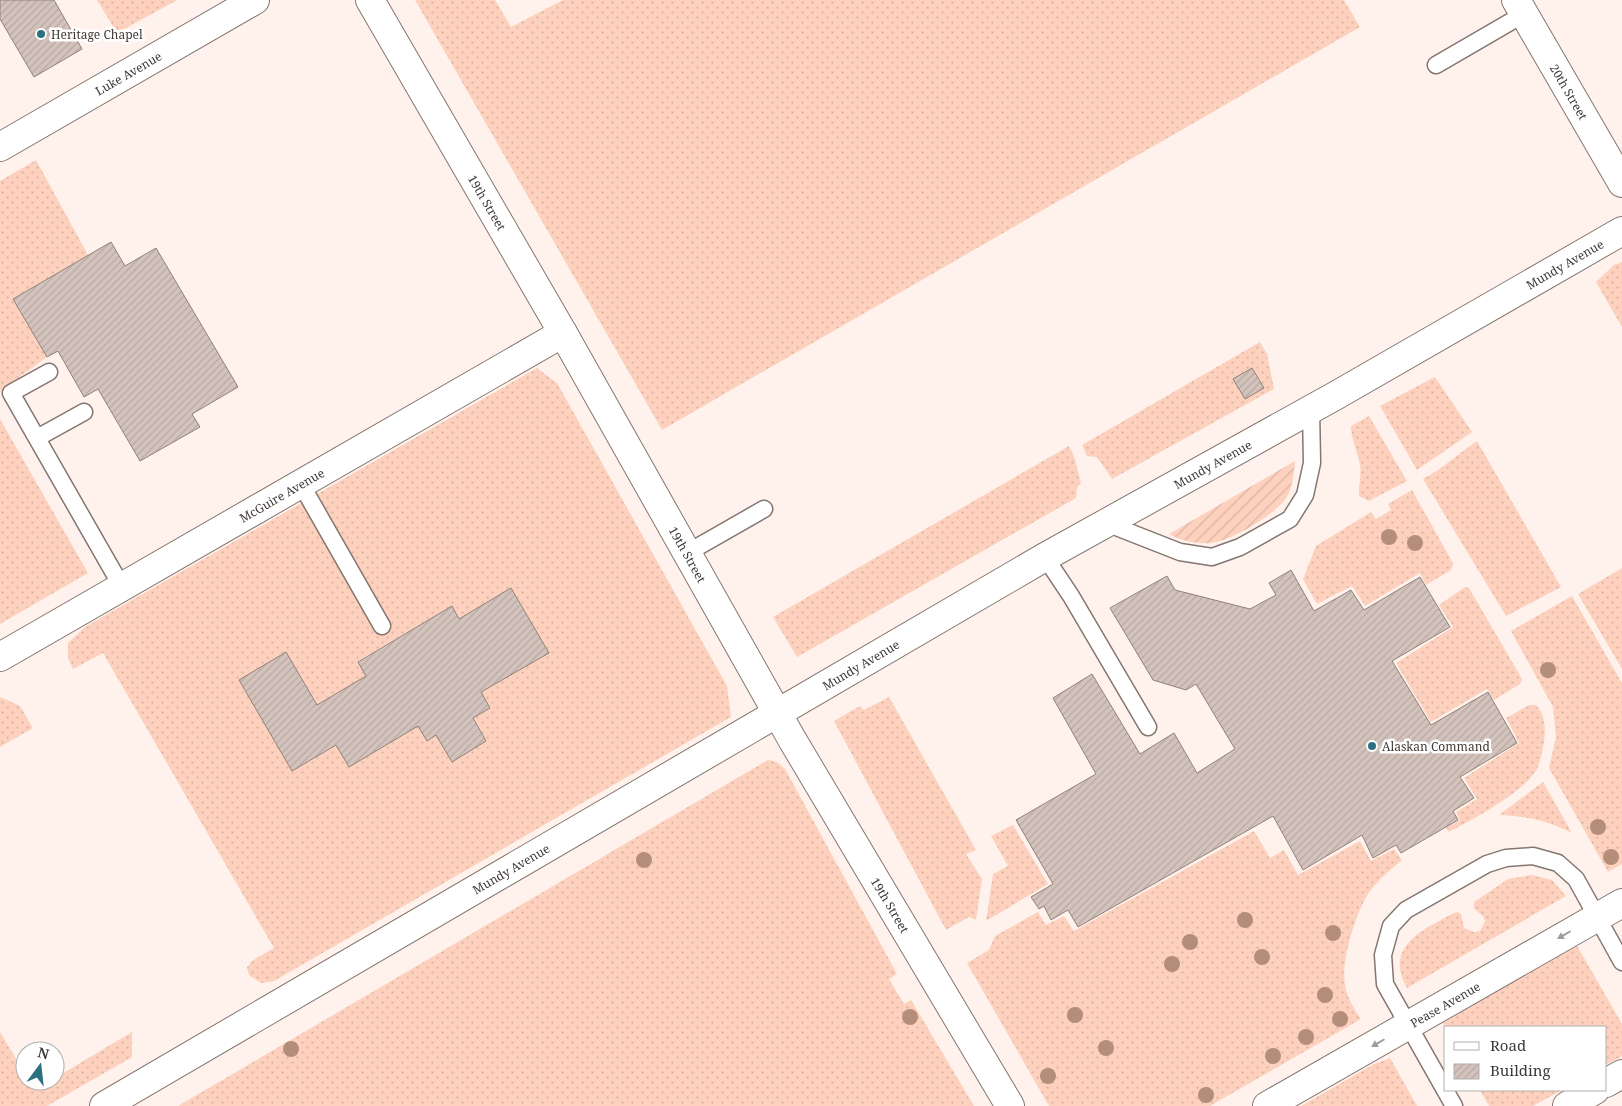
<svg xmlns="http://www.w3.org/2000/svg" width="1622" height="1106" font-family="'Noto Serif',serif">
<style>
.grass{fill:url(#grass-dots);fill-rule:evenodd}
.garden{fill:url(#garden-furrows)}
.building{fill:url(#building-hatch);stroke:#8f817a}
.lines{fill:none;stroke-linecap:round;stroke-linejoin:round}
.lane-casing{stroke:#84766f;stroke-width:19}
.street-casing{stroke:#84766f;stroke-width:30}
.lane{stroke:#fff;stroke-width:16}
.street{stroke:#fff;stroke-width:28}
.tree{fill:#b58e7b}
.oneway{fill:#9f9c9a}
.poi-dot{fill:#2c7180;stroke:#fff;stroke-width:2}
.labels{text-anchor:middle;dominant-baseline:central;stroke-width:5;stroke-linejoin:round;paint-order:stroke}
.poi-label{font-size:12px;fill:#3f3936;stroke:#fff;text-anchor:start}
.street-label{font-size:12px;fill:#3f3936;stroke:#fff}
</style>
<defs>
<pattern id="grass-dots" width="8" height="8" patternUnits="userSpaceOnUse" patternTransform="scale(1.25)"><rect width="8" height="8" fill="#fdd1bd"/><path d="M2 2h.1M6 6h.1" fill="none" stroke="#dab4a3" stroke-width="1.8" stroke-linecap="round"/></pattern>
<pattern id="garden-furrows" width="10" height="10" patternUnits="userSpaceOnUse" patternTransform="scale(1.25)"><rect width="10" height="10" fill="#fdd1bd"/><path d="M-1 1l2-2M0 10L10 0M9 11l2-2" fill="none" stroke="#dab4a3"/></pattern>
<pattern id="building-hatch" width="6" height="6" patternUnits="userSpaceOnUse" patternTransform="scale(1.25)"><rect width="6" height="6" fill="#d3c3bc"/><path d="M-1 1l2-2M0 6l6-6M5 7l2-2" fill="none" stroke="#b6a8a2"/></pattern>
</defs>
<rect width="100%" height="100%" fill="#fff2ec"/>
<path class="grass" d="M97 0H177L117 33Z
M415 0H495L511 27 563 0H1344L1360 27 662 430Z
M36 160 88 255 13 299 47 357 0 391V181Z
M1622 262V327L1596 282 1614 265Z
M1260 342 1267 354 1274 389 1112 479 1097 457 1087 456 1082 445ZM1252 368 1263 388 1245 399 1234 379Z
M537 368 557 383 727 686 731 717 274 981 261 983 249 975 247 967 252 961 274 948 103 653 73 669 68 658V643L85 627ZM452 606 459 619 548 653 481 692 490 708 473 718 486 741 452 762 436 735 427 741 418 726 349 767 336 745 292 771 239 680 286 652 317 705 366 676 358 661Z
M1435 377 1472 432 1417 470 1380 406Z
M1369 416 1407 481 1369 501 1359 496C1358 485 1362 476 1360 465 1358 452 1351 439 1351 426Z
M0 419 88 573 0 624Z
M1477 441 1561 587 1506 616 1423 479C1442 469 1458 454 1477 441Z
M1069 446 1075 459 1081 484 1077 487 1076 498 797 657 773 617Z
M1412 490 1449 556 1453 564 1451 570 1426 585 1420 573 1365 606 1352 586 1317 604 1303 579 1316 546 1371 512 1376 519 1391 510 1388 504Z
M1622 568V669L1578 594Z
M1465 587 1469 588 1522 679 1520 684 1494 700 1487 689 1431 722 1396 663 1453 627 1439 605Z
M1572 596 1622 683V864L1608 872 1549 768 1556 737 1553 707 1511 631Z
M0 697 20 706 33 728 0 747Z
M889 697 976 850 966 854 982 879 976 920 969 917 946 930 834 721 860 706 864 710Z
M1529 705H1536C1545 715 1546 728 1544 741 1543 749 1541 759 1538 767 1527 791 1473 819 1449 832L1446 828 1460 820 1456 812 1477 799 1464 778 1519 743 1506 718Z
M768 760 777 762 785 769 897 974 889 979 904 1004 911 1000 974 1106H178Z
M1543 782 1572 833C1548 821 1526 816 1499 815Z
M1013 825 1048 884 986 921 993 874 1008 866 991 836Z
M1254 831 1270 858 1284 850 1298 875 1360 841 1371 861 1394 849 1402 860C1389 871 1373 884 1365 899 1354 920 1341 961 1345 985 1347 997 1354 1009 1361 1019L1210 1106H1049L967 963 989 950 995 936 1038 912 1046 925 1064 916 1074 931Z
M1532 875 1552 880 1566 896 1407 988C1390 958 1405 940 1432 925 1440 921 1448 915 1457 912L1461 914 1464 928 1474 932 1480 931 1485 921 1483 916 1474 909V902L1508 879Z
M1576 944 1622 1024V1056L1606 1065V1027L1446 1029 1443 1023Z
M0 1032 25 1074V1081H29L34 1090 49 1081H55V1078L132 1032V1057L47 1106H0Z
M1390 1058 1417 1106H1301L1374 1064Z
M1480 1090H1562L1533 1106H1489Z"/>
<path class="garden" d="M1295 461C1294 472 1293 485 1288 495 1279 513 1230 542 1210 543 1195 544 1182 541 1169 534Z"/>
<path class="building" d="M0 0H54L82 49 34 77 0 19Z
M111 242 125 266 156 248 238 387 192 414 200 427 140 461 98 389 84 397 58 351 47 357 13 299Z
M1252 368 1264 388 1245 399 1233 379Z
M1291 570 1314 611 1351 590 1364 610 1420 577 1450 627 1392 661 1431 725 1488 692 1517 743 1460 777 1474 798 1453 811 1458 820 1401 853 1396 845 1373 858 1362 835 1303 870 1273 816 1078 927 1068 910 1051 920 1044 906 1039 909 1031 897 1053 884 1016 820 1096 774 1053 698 1092 674 1140 754 1174 733 1197 773 1235 749 1196 684 1186 690 1153 680 1110 608 1167 576 1175 590 1250 609 1276 595 1269 583Z
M511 588 549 653 481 692 490 708 473 718 486 741 452 762 436 735 427 741 418 726 349 767 336 745 292 771 239 680 286 652 317 705 366 676 358 662 452 606 459 619Z"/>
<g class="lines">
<defs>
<path id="lane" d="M1436 65 1524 14
M49 372 11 393 122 587
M37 438 84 412
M301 484 382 626
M1106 523 1180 552 1212 557 1240 547 1290 519 1305 495 1312 463 1311 409
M687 553 764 509
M1045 557 1071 596 1148 727
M1454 1106 1385 984 1383 955 1391 926 1406 910 1487 864 1506 858 1533 856 1558 863 1576 879 1622 962"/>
<g id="street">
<path id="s1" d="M370 0 563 333 793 741 1010 1106"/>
<path id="s2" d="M1516 0 1622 183"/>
<path id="s3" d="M0 147 255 0"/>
<path id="s4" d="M0 657 563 333"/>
<path d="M1606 1083 1622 1074"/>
<path id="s5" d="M104 1106 1045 557 1335 396 1622 231"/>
<path id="s6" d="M1267 1106 1622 903"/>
<path d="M1567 1106 1595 1090"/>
</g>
</defs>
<use href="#lane" class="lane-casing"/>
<use href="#street" class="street-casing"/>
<use href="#lane" class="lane"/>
<use href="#street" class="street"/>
</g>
<g class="tree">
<circle cx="1389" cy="537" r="8"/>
<circle cx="1415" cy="543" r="8"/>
<circle cx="1548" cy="670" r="8"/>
<circle cx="1598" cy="827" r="8"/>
<circle cx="1611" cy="857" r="8"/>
<circle cx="644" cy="860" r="8"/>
<circle cx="1245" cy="920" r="8"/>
<circle cx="1333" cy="933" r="8"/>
<circle cx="1190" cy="942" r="8"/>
<circle cx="1262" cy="957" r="8"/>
<circle cx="1172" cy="964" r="8"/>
<circle cx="1325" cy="995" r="8"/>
<circle cx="1075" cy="1015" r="8"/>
<circle cx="910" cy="1017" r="8"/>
<circle cx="1340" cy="1019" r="8"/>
<circle cx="1306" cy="1037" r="8"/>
<circle cx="1106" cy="1048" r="8"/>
<circle cx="291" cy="1049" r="8"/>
<circle cx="1273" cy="1056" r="8"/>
<circle cx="1048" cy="1076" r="8"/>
<circle cx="1206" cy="1095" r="8"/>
</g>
<defs><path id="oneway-solid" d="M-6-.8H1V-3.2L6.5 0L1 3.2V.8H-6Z" transform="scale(1.25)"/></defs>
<g class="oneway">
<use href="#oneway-solid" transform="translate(1564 935) rotate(150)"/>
<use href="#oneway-solid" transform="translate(1378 1043) rotate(150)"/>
</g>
<g class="poi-dot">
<circle cx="41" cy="34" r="5"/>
<circle cx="1372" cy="746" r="5"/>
</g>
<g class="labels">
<g class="poi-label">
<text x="51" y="34">Heritage Chapel</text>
<text x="1382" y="746">Alaskan Command</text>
</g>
<g class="street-label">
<text stroke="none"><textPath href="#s3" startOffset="148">Luke Avenue</textPath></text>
<text stroke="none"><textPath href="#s2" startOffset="106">20th Street</textPath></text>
<text stroke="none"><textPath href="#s1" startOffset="234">19th Street</textPath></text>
<text stroke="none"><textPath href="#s5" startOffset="1686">Mundy Avenue</textPath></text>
<text stroke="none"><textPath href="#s5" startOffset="1281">Mundy Avenue</textPath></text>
<text stroke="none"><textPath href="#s4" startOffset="325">McGuire Avenue</textPath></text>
<text stroke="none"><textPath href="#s1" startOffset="639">19th Street</textPath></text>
<text stroke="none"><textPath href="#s5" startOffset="876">Mundy Avenue</textPath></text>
<text stroke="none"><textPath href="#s5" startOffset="471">Mundy Avenue</textPath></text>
<text stroke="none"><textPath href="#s1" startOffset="1044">19th Street</textPath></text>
<text stroke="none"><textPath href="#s6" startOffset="205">Pease Avenue</textPath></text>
</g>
</g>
<rect x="1444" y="1026" width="162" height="65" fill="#ffffff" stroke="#b2b0af"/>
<rect x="1454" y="1042" width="25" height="8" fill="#ffffff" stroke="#b2b0af"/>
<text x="1490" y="1051" font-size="15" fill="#3f3936">Road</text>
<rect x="1454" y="1064" width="25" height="15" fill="url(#building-hatch)" stroke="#b2b0af"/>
<text x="1490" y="1076" font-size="15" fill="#3f3936">Building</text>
<g transform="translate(40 1066) rotate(15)"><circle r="24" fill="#ffffff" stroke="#b2b0af"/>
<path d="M0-4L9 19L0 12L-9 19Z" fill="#2c7180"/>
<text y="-8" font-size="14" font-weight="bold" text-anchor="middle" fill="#3f3936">N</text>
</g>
</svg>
